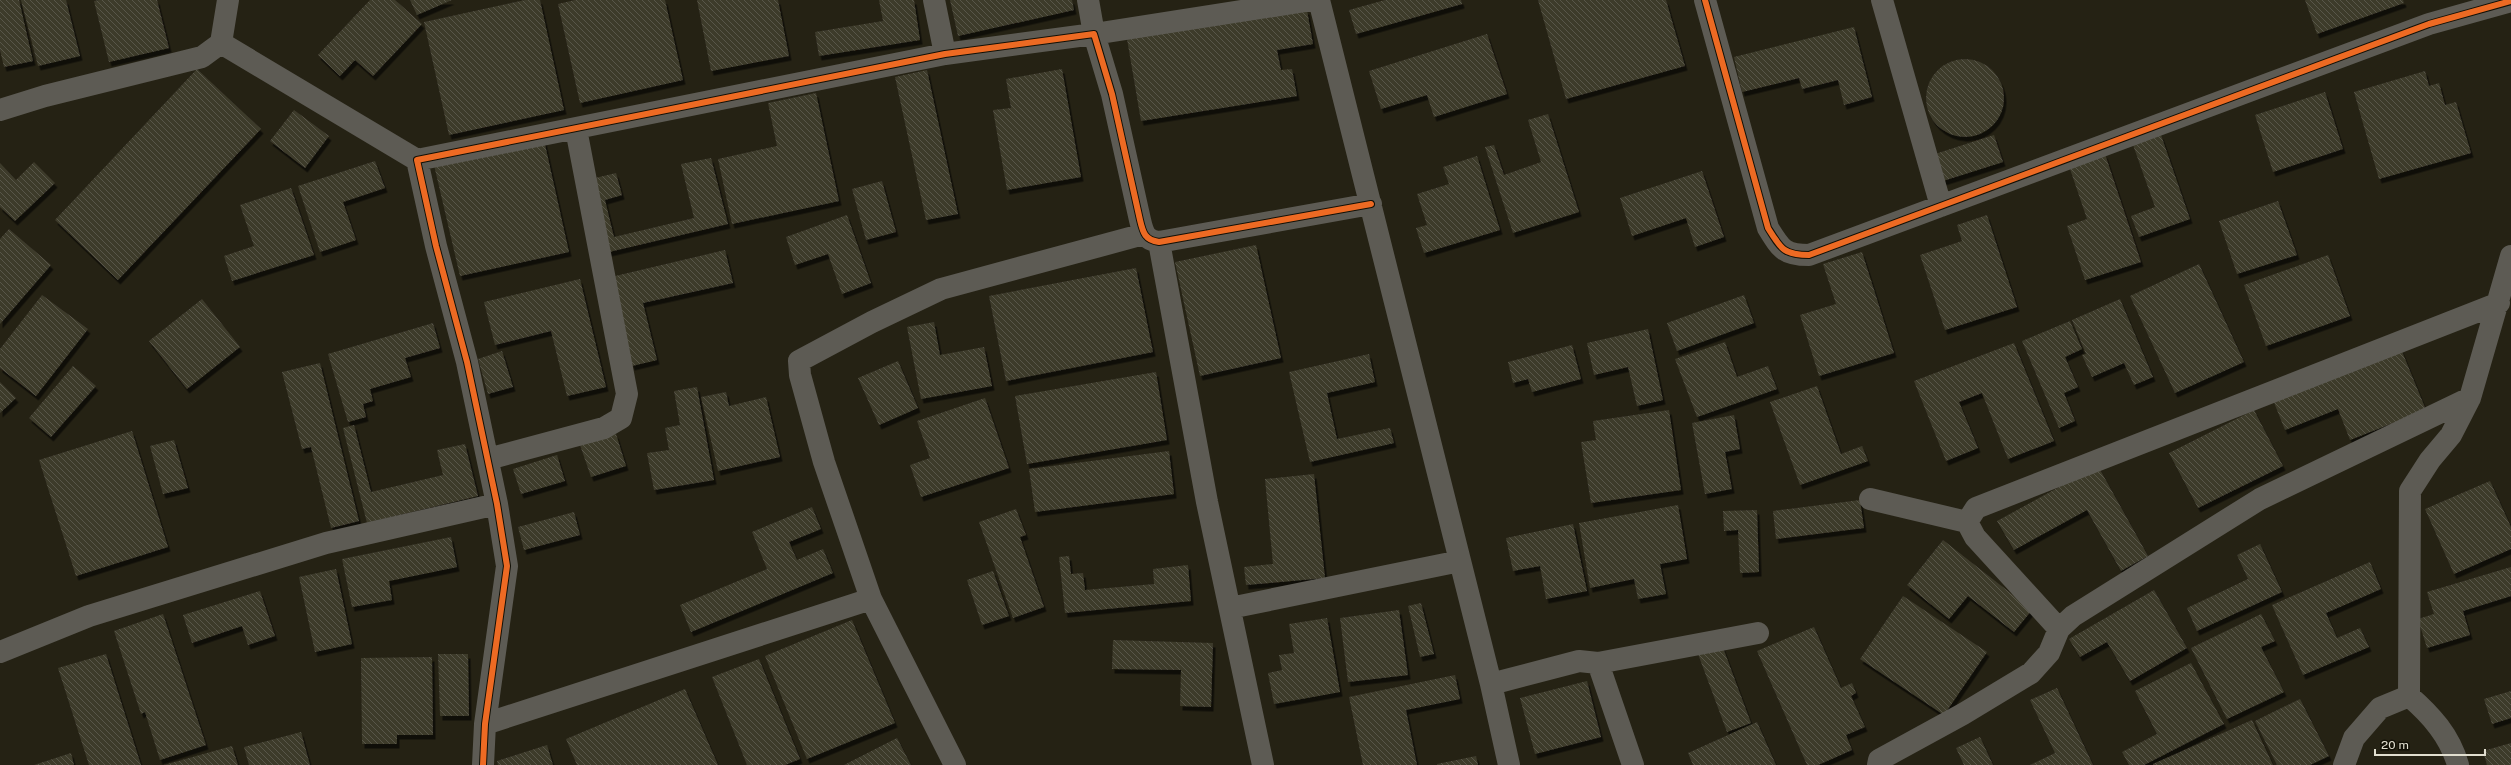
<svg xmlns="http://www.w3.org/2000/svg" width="2511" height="765" font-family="'Public Sans',sans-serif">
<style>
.building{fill:url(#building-back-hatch);filter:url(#shadow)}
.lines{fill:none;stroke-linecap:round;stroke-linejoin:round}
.minor{stroke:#5d5b54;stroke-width:22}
.cycleway-casing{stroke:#121006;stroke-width:8}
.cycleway{stroke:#ed6a23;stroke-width:6}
</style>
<defs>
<pattern id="building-back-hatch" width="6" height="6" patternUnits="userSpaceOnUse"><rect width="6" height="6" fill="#3d3a2c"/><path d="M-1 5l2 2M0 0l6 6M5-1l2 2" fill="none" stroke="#59564a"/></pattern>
<filter id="shadow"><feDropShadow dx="2.5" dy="4.5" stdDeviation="0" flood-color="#0009"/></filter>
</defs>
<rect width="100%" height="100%" fill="#252214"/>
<path class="building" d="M0 0H19L33 61 4 67 0 50Z
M21 0H66L80 56 38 66Z
M99 0H157L169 48 109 62 94 1Z
M370 0H395L422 24 373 76 355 60 340 76 318 55Z
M410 0H452L417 15Z
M525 0H540L564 110 449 135 424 22Z
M575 0H665L683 80 580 103 558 4Z
M697 0H778L789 56 711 71Z
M879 0H914L920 40 819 56 815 32 883 21Z
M950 0H1072L1074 10 958 36Z
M1385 0H1461L1462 4 1356 34 1349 10Z
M1538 0H1666L1685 66 1566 99Z
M2305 0H2403L2404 3 2317 34Z
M1307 10 1313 44 1277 50 1281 70 1292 69 1297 96 1141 121 1127 39Z
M1854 27 1872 97 1844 105 1838 80 1802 89 1799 78 1742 92 1734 57Z
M1487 34 1507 94 1434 117 1427 95 1381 109 1369 71Z
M1926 98a39 39 0 1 1 78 0a39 39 0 1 1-78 0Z
M197 69 261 129 118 280 55 220Z
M1062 69 1081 177 1007 190 993 110 1011 108 1006 79Z
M927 70 958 214 926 220 895 77Z
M2425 71 2429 86 2439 83 2445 105 2456 102 2471 153 2379 179 2354 92Z
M2325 92 2343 149 2273 172 2255 115Z
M816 93 839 201 732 224 718 159 777 146 768 103Z
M294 110 329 136 305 168 270 141Z
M1548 114 1579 212 1513 233 1485 147 1494 145 1504 175 1541 162 1528 120Z
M1994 135 2003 162 1943 181 1935 154Z
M2161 135 2190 219 2139 237 2131 216 2155 207 2133 145Z
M544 140 569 252 460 276 434 165Z
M2105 154 2141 262 2085 280 2067 226 2087 219 2069 166Z
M1477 156 1500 230 1424 253 1416 228 1427 225 1417 194 1449 184 1443 167Z
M711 158 728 224 609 252 591 179 616 173 622 195 605 200 614 237 694 218 681 164Z
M375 161 385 188 343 202 356 240 320 252 298 186Z
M34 162 55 183 15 221 0 207V163L16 180Z
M1702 171 1724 237 1695 247 1686 218 1632 236 1620 198Z
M882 181 896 232 866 240 852 189Z
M291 188 314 255 232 281 224 256 254 246 240 205Z
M2278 201 2297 255 2237 274 2219 221Z
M847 215 871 283 842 294 828 254 795 265 786 237Z
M1987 215 2017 307 1945 330 1920 255 1962 241 1957 225Z
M9 229 51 265 0 324V239Z
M1256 245 1281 358 1200 376 1175 262Z
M725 250 733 283 643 303 657 360 632 366 611 277Z
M1862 252 1894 353 1819 376 1800 315 1836 304 1823 264Z
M2328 255 2350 316 2266 346 2244 285Z
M2199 264 2244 362 2175 393 2130 296Z
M1136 268 1153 352 1006 381 989 296Z
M580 279 606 387 567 396 551 331 495 345 484 302Z
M42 295 88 329 36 396 0 368V349Z
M1744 295 1754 323 1677 351 1667 323Z
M202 299 240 347 187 389 149 341Z
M2120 299 2153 377 2134 385 2124 363 2092 377 2082 355 2086 354 2072 320Z
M2070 321 2082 349 2065 357 2078 387 2064 393 2075 421 2059 428 2022 341Z
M934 322 940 355 984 347 992 386 921 399 907 327Z
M433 323 440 348 405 358 411 377 370 389 373 401 363 404 366 417 348 422 328 354Z
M1648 329 1663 400 1637 406 1628 367 1594 375 1587 343Z
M1725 342 1737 377 1768 366 1777 389 1697 417 1675 359Z
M2014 343 2054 441 2008 459 1982 393 1959 402 1978 448 1946 461 1914 381Z
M1572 345 1581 379 1532 392 1528 379 1513 383 1508 362Z
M2401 349 2426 410 2350 440 2338 409 2285 430 2273 400Z
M502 351 513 387 488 394 478 359Z
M1369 354 1375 382 1327 393 1337 439 1390 428 1394 443 1310 462 1289 372Z
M898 361 918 408 879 425 858 378Z
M320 363 359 521 331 528 311 447 302 449 282 372Z
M73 366 96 386 51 437 29 418Z
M1156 372 1167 440 1027 464 1015 396Z
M0 382 16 398 0 413Z
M1817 386 1841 454 1862 446 1868 461 1800 485 1770 402Z
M697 387 714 480 654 490 647 453 669 450 665 428 680 425 674 391Z
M726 392 729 406 766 397 780 457 718 471 701 397Z
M985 398 1009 468 921 497 910 465 930 458 917 421Z
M1669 410 1681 490 1591 503 1581 442 1596 440 1593 421Z
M2254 410 2283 466 2198 508 2169 453Z
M1734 415 1740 449 1725 452 1732 489 1705 494 1692 423Z
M354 425 371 492 443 475 437 450 465 444 478 496 367 523 343 428Z
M132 431 168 547 76 576 39 460Z
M616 434 626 466 591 477 580 445Z
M174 440 188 488 163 494 150 446Z
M1169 451 1174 494 1035 512 1029 469Z
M557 455 565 481 521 494 513 469Z
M2098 466 2148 556 2121 571 2087 510 2014 550 1997 521Z
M1314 474 1325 578 1246 585 1244 567 1273 564 1265 479Z
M2490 481 2511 527V549L2454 574 2425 509Z
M1860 500 1864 528 1776 539 1773 511Z
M1678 505 1687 559 1660 564 1666 594 1638 599 1634 579 1590 588 1579 523Z
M812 507 821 529 789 542 797 560 823 549 833 573 691 632 680 605 767 569 752 532Z
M1016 509 1026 535 1020 537 1044 607 1013 618 979 522Z
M1757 510 1759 572 1740 573 1738 530 1724 531 1723 511Z
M574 512 580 535 524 550 518 527Z
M1573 524 1587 591 1546 599 1540 566 1513 571 1506 538Z
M451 537 457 567 389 581 392 600 352 607 342 559Z
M1943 540 2032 610 2014 632 1968 596 1949 619 1907 585Z
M2260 544 2282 592 2197 631 2187 608 2248 579 2237 555Z
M1069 556 1071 574 1083 573 1085 590 1154 584 1153 569 1188 565 1191 601 1065 613 1059 557Z
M2370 562 2381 589 2326 613 2337 638 2360 628 2369 647 2303 675 2272 605Z
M2511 567V596L2463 611 2470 635 2427 648 2418 619 2434 614 2427 592Z
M336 569 352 644 315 652 299 577Z
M993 571 1009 616 982 625 967 580Z
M2154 590 2187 648 2130 681 2107 642 2080 657 2069 639Z
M260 591 275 636 248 645 242 626 192 643 183 615Z
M1903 596 1987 652 1944 715 1860 659Z
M1421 603 1434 654 1420 657 1408 606Z
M1399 610 1408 675 1348 682 1340 618Z
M163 614 206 745 160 760 145 712 141 714 114 631Z
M2261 614 2275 641 2261 647 2284 692 2227 719 2191 648Z
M1327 618 1340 692 1274 704 1268 673 1282 670 1279 655 1294 653 1289 624Z
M852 620 895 723 807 759 765 656Z
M1814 627 1841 688 1852 683 1856 693 1851 696 1865 727 1846 735 1852 750 1818 765H1807L1757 651Z
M1113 640 1213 643 1211 707 1180 706 1181 670 1112 669Z
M1722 645 1751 723 1727 732 1698 654Z
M106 654 141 765H89L58 668Z
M438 654H468L469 716H440Z
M432 657 433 735H397V744H362L361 658Z
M759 659 800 759 785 765H747L712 677Z
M2191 663 2224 724 2144 765H2129L2122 752 2157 734 2135 691Z
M1455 675 1460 699 1406 710 1417 765H1363L1349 697Z
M1587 681 1601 737 1535 754 1520 698Z
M2057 688 2093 765H2030L2055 753 2030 700Z
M685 689 718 765H577L566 739Z
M2511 691V718L2492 724 2484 699Z
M2300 699 2329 756 2310 765H2277L2255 721Z
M2252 720 2273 765H2153V764Z
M1757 722 1776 765H1693L1688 753Z
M301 732 310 765H249L244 747Z
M1980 737 1993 765H1964L1956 748Z
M897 738 911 765H844Z
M2511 743V765H2487L2483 751Z
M547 745 553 765H498L497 761Z
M232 746 238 765H164Z
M71 753 74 765H34Z
M1476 756 1478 765H1437V764Z"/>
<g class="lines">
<path class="minor" d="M934 0 945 54
M1088 0 1094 34 1312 0
M1319 0 1491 684 1509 765
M1705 0 1768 228C1781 249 1784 255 1809 255L2429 24 2511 1
M1882 0 1941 206
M221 43 417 160
M0 110 45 96 202 57 221 43 228 0
M1159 242 1207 502 1263 765
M488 459 604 428 621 418 627 394 576 129
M1870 499 1967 522
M1230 608 1460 561
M2059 629 1975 537 1967 522 1976 508 2499 303
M0 652 89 616 326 543 497 504
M1598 663 1758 633
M1491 684 1579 661 1598 663 1633 765
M2409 696C2431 715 2450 736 2458 765
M485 724 871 599
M483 765 485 724 507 566 497 504 467 362 436 246 417 160 945 54 1094 34 1112 94 1140 220C1143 233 1145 240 1159 242L1371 204
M955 765 871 599 824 462 800 375 799 361 872 322 941 289 1144 234
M1878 765 1879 760 1963 714 2031 673 2049 653 2059 629 2073 616 2260 499 2470 398
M2344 765 2354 738 2380 708 2409 696 2410 491 2430 460 2451 435 2470 398 2511 256"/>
<defs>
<path id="cycleway" d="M1705 0 1768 228C1781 249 1784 255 1809 255L2429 24 2511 1
M483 765 485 724 507 566 497 504 467 362 436 246 417 160 945 54 1094 34 1112 94 1140 220C1143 233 1145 240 1159 242L1371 204"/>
</defs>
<use href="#cycleway" class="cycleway-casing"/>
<use href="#cycleway" class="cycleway"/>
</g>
<path d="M2375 749v6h110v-6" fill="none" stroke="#e1decf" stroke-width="2"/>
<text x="2381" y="749" font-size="12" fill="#e1decf" stroke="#121006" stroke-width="3" paint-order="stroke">20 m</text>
</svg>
